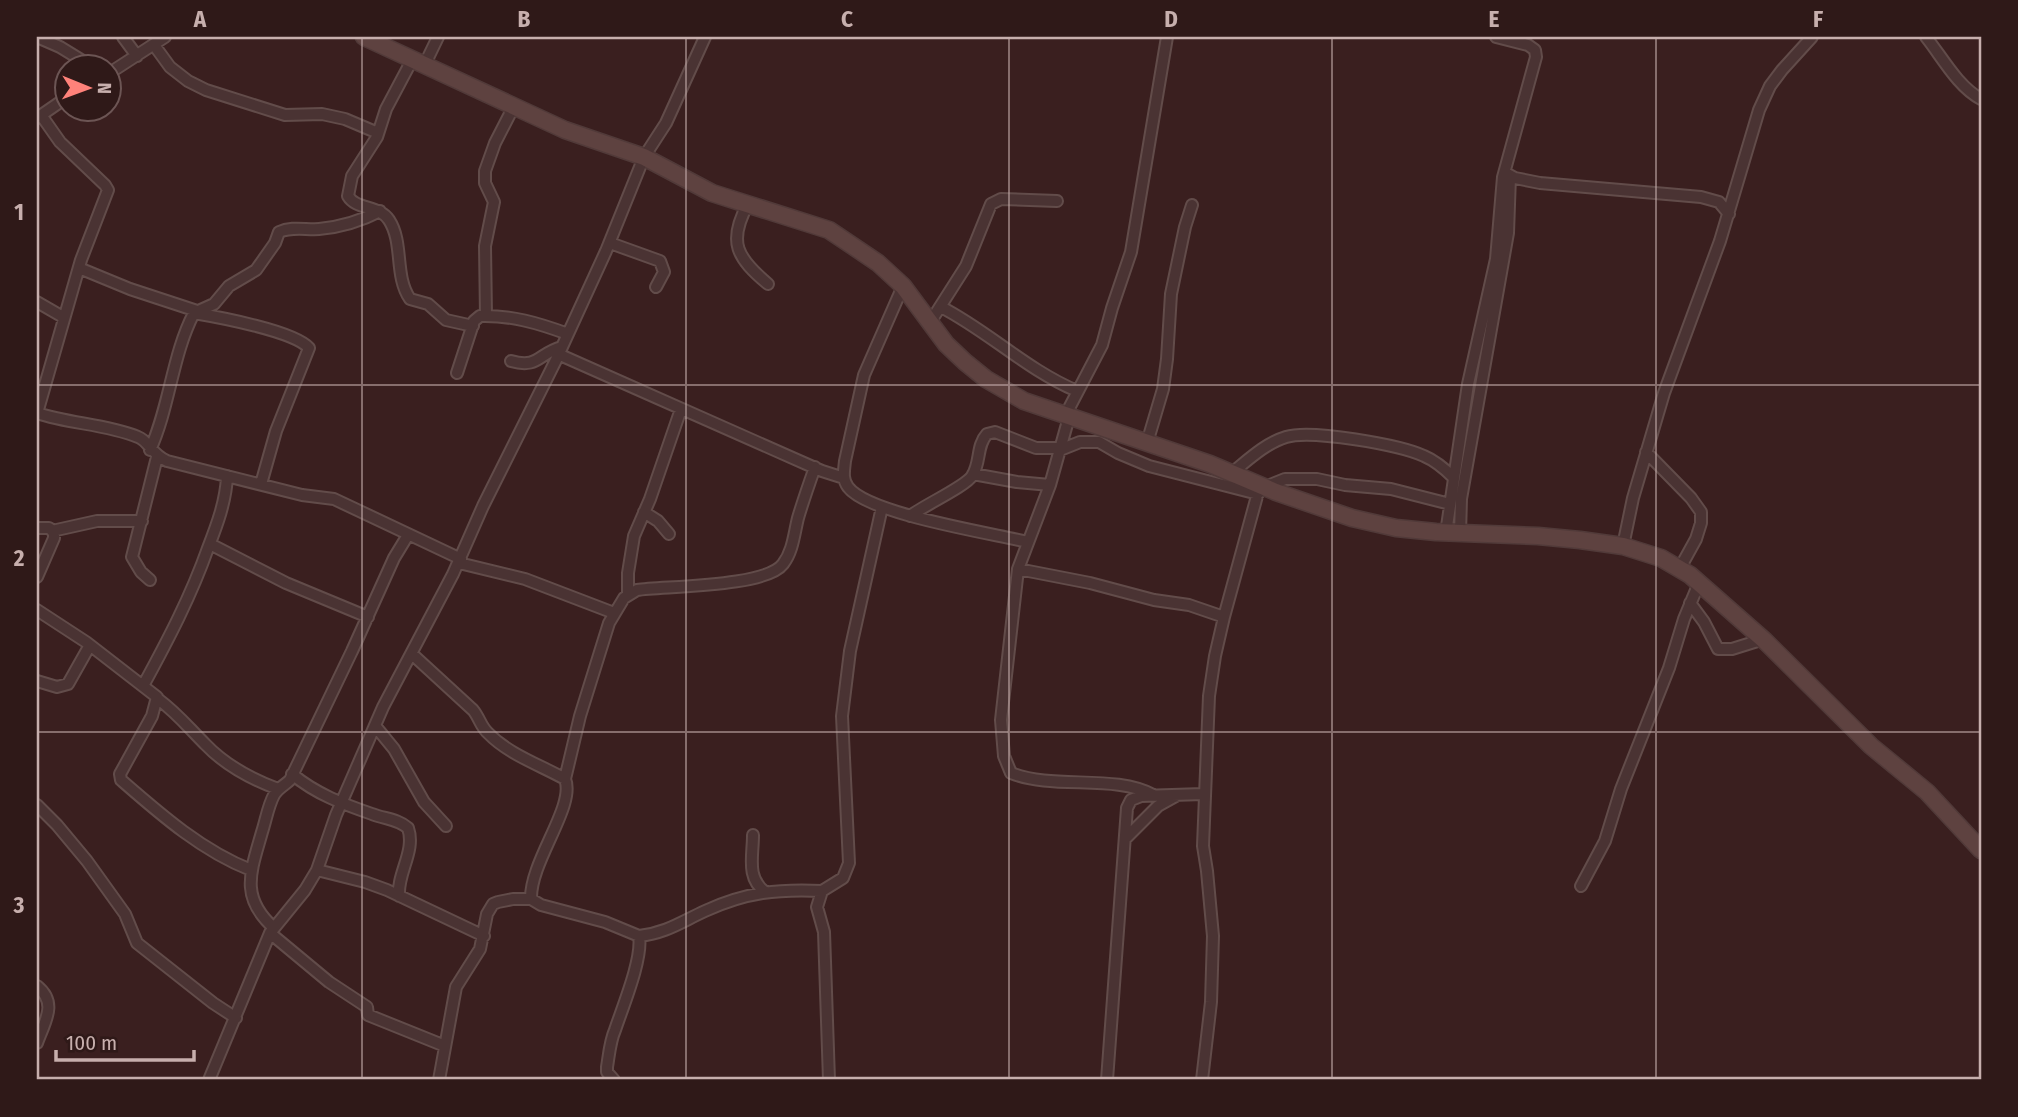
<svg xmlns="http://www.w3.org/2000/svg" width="2018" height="1117" font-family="'Fira Sans Condensed',sans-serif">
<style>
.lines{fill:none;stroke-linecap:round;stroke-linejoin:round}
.street-casing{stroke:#624c4a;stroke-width:14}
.secondary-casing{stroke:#513a39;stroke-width:19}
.street{stroke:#4a3333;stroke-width:10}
.secondary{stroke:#5e4240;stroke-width:16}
.grid{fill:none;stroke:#c7afad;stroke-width:2;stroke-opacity:0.55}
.neatline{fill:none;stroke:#c7afad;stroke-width:2.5}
.grid-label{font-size:23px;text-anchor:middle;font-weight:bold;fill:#c7afad}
</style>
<rect width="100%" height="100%" fill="#3a1f1f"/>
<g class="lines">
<defs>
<path id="street" d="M37 37 60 47 91 66
M123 37 137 56
M1926 37C1942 57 1958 87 1981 99
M154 45 170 67 188 81 206 90 285 115 322 114 345 119 378 133
M412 60 386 109 377 137 352 176 348 196C356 210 379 205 389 220 404 243 394 276 410 299L428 304 446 320 473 326
M424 66 438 37
M108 74 165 37
M37 118 66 98
M1506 173 1515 178 1540 183 1701 197 1719 202 1729 214
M748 204C727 242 737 258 768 284
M610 243 660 261 664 272 656 287
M79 268 130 289 197 311
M903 286 864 375 845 461C844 471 842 479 848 487 868 514 990 533 1028 542
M37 302 63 317
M941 307C988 331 1027 370 1077 391
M194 313C218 317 294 331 309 348L276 431 261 484
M486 316 485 246 494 202 485 183V171L495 143 514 106
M931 321 966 266 991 204 1001 199 1057 201
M558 354 822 471 844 478
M511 361C539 369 538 353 562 347
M457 373 474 321 480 316C511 315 538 323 568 334
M37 413C70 424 106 424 138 437 149 441 151 454 167 461L302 495 334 499 461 559
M37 413 81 260 108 190 105 185 60 142 41 115
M1065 416 1102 345 1112 308 1131 252 1167 37
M1069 417 1050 485 1018 569 1001 720 1004 756 1011 773C1054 790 1115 774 1153 795
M1147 443 1163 389 1167 359 1171 294 1185 227 1192 205
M150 450C170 406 172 355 194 313L214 304 229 286 256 270 275 243 279 232C292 226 306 230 319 229 341 227 361 221 380 211
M1060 450 1080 442H1099L1118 453 1149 466 1258 494
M1646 452 1691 498 1701 512V523L1696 539 1680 568
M1233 472C1249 459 1266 443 1286 437 1311 429 1400 445 1424 456 1436 461 1445 469 1454 478
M973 474 1017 482 1050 485
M1265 487 1285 479H1317L1345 485 1391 489 1450 504
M644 512 658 521 669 534
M910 516C923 506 966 486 972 476 981 463 976 446 987 434L995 432 1036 448H1060
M37 528H49L54 532V538L37 577
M52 531 97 521H142
M1446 533 1468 384 1496 259 1503 177 1536 57 1535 50 1528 45 1496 37
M1460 534 1461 499 1508 233 1510 176
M210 544 286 583 368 617
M1623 546 1633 498 1664 393 1720 241 1759 110 1770 86 1782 70 1812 37
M459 563 525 579 614 613
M1018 569 1090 583 1154 600 1189 605 1224 617
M150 580 141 572 132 557 157 457
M628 595V573L634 536 650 499 681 409
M1690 603 1704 622 1718 649H1732L1764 639
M37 610 86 642 157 697 152 716 120 774 121 780C160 814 202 851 251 870
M412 654 473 710C479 717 481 727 488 733 508 754 540 765 565 779 576 806 530 861 531 899L541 905 605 922 639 936C643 958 623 1006 615 1030 610 1041 609 1055 607 1067V1072L614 1080
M37 681 57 687 68 684 90 645
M144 684C168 640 191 596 208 548 217 525 226 501 227 476
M158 699C178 714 187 726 205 744 225 765 251 779 278 789
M376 727 394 749 424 802 446 826
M292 774C316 794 343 804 372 814 385 819 398 819 408 828 416 851 397 873 399 896
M565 779 580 716 609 623 624 598 637 590C667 586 766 587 783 564 793 551 794 534 798 518 803 501 809 484 815 467
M37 805 57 825 87 861 125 914 137 943 213 1003 236 1018
M753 835C753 857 746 877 765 892
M1125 839 1158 806 1176 796
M317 870 365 882 387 890 484 936
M1581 886 1605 841 1621 789 1669 668 1684 619 1699 583
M274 928C239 897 251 871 262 832 266 820 268 806 274 795 278 788 285 785 290 780L352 651 394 558 408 535
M270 933 329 982 367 1007 368 1015 445 1046
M639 936C666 933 681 922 705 911 746 892 778 889 822 891
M37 986C58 1003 45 1021 37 1043
M209 1080 270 933 305 890 317 870 336 815 383 707 453 574 483 506 556 360 606 251 644 157 666 123 705 37
M439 1080 456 987 480 949 487 914 493 904 498 902 513 899H531
M829 1080 824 932 817 907 822 891 843 878 849 863 842 716 850 651 882 507
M1107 1080 1127 808 1131 800 1141 796 1203 794
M1202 1080 1211 1002 1213 936 1207 871 1203 846 1209 696 1215 656 1224 617 1260 485"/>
<path id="secondary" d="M364 37 565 130 644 157 712 193 829 230 878 263 903 286 946 344 965 362 986 379 1024 401 1210 464 1276 492 1352 518 1396 528 1436 532 1538 536 1580 540 1623 546 1661 558 1690 575 1765 641 1871 746 1927 792 1981 850"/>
</defs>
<use href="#street" class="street-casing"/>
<use href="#secondary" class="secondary-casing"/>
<use href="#street" class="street"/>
<use href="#secondary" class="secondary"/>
</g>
<path class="grid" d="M362 37V1080M686 37V1080M1009 37V1080M1332 37V1080M1656 37V1080M37 385H1981M37 732H1981"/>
<rect width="2018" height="1117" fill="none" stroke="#2f1918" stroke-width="77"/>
<g transform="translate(88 88) rotate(91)"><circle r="33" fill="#2f1918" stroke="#6c5554" stroke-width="2"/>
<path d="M0-5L12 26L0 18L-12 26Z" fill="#ff827a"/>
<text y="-10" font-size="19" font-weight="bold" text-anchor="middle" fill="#c7afad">N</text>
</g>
<path d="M56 1050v10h138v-10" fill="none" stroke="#c7afad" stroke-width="3.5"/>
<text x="66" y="1050" font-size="21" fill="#c7afad" stroke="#2f1918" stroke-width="5" paint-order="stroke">100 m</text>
<rect x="38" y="38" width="1942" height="1040" class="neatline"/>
<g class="grid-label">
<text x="200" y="27">A</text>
<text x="524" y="27">B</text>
<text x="847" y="27">C</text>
<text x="1171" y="27">D</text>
<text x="1494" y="27">E</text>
<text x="1818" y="27">F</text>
<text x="19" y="220">1</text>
<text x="19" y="566">2</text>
<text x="19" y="913">3</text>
</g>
</svg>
